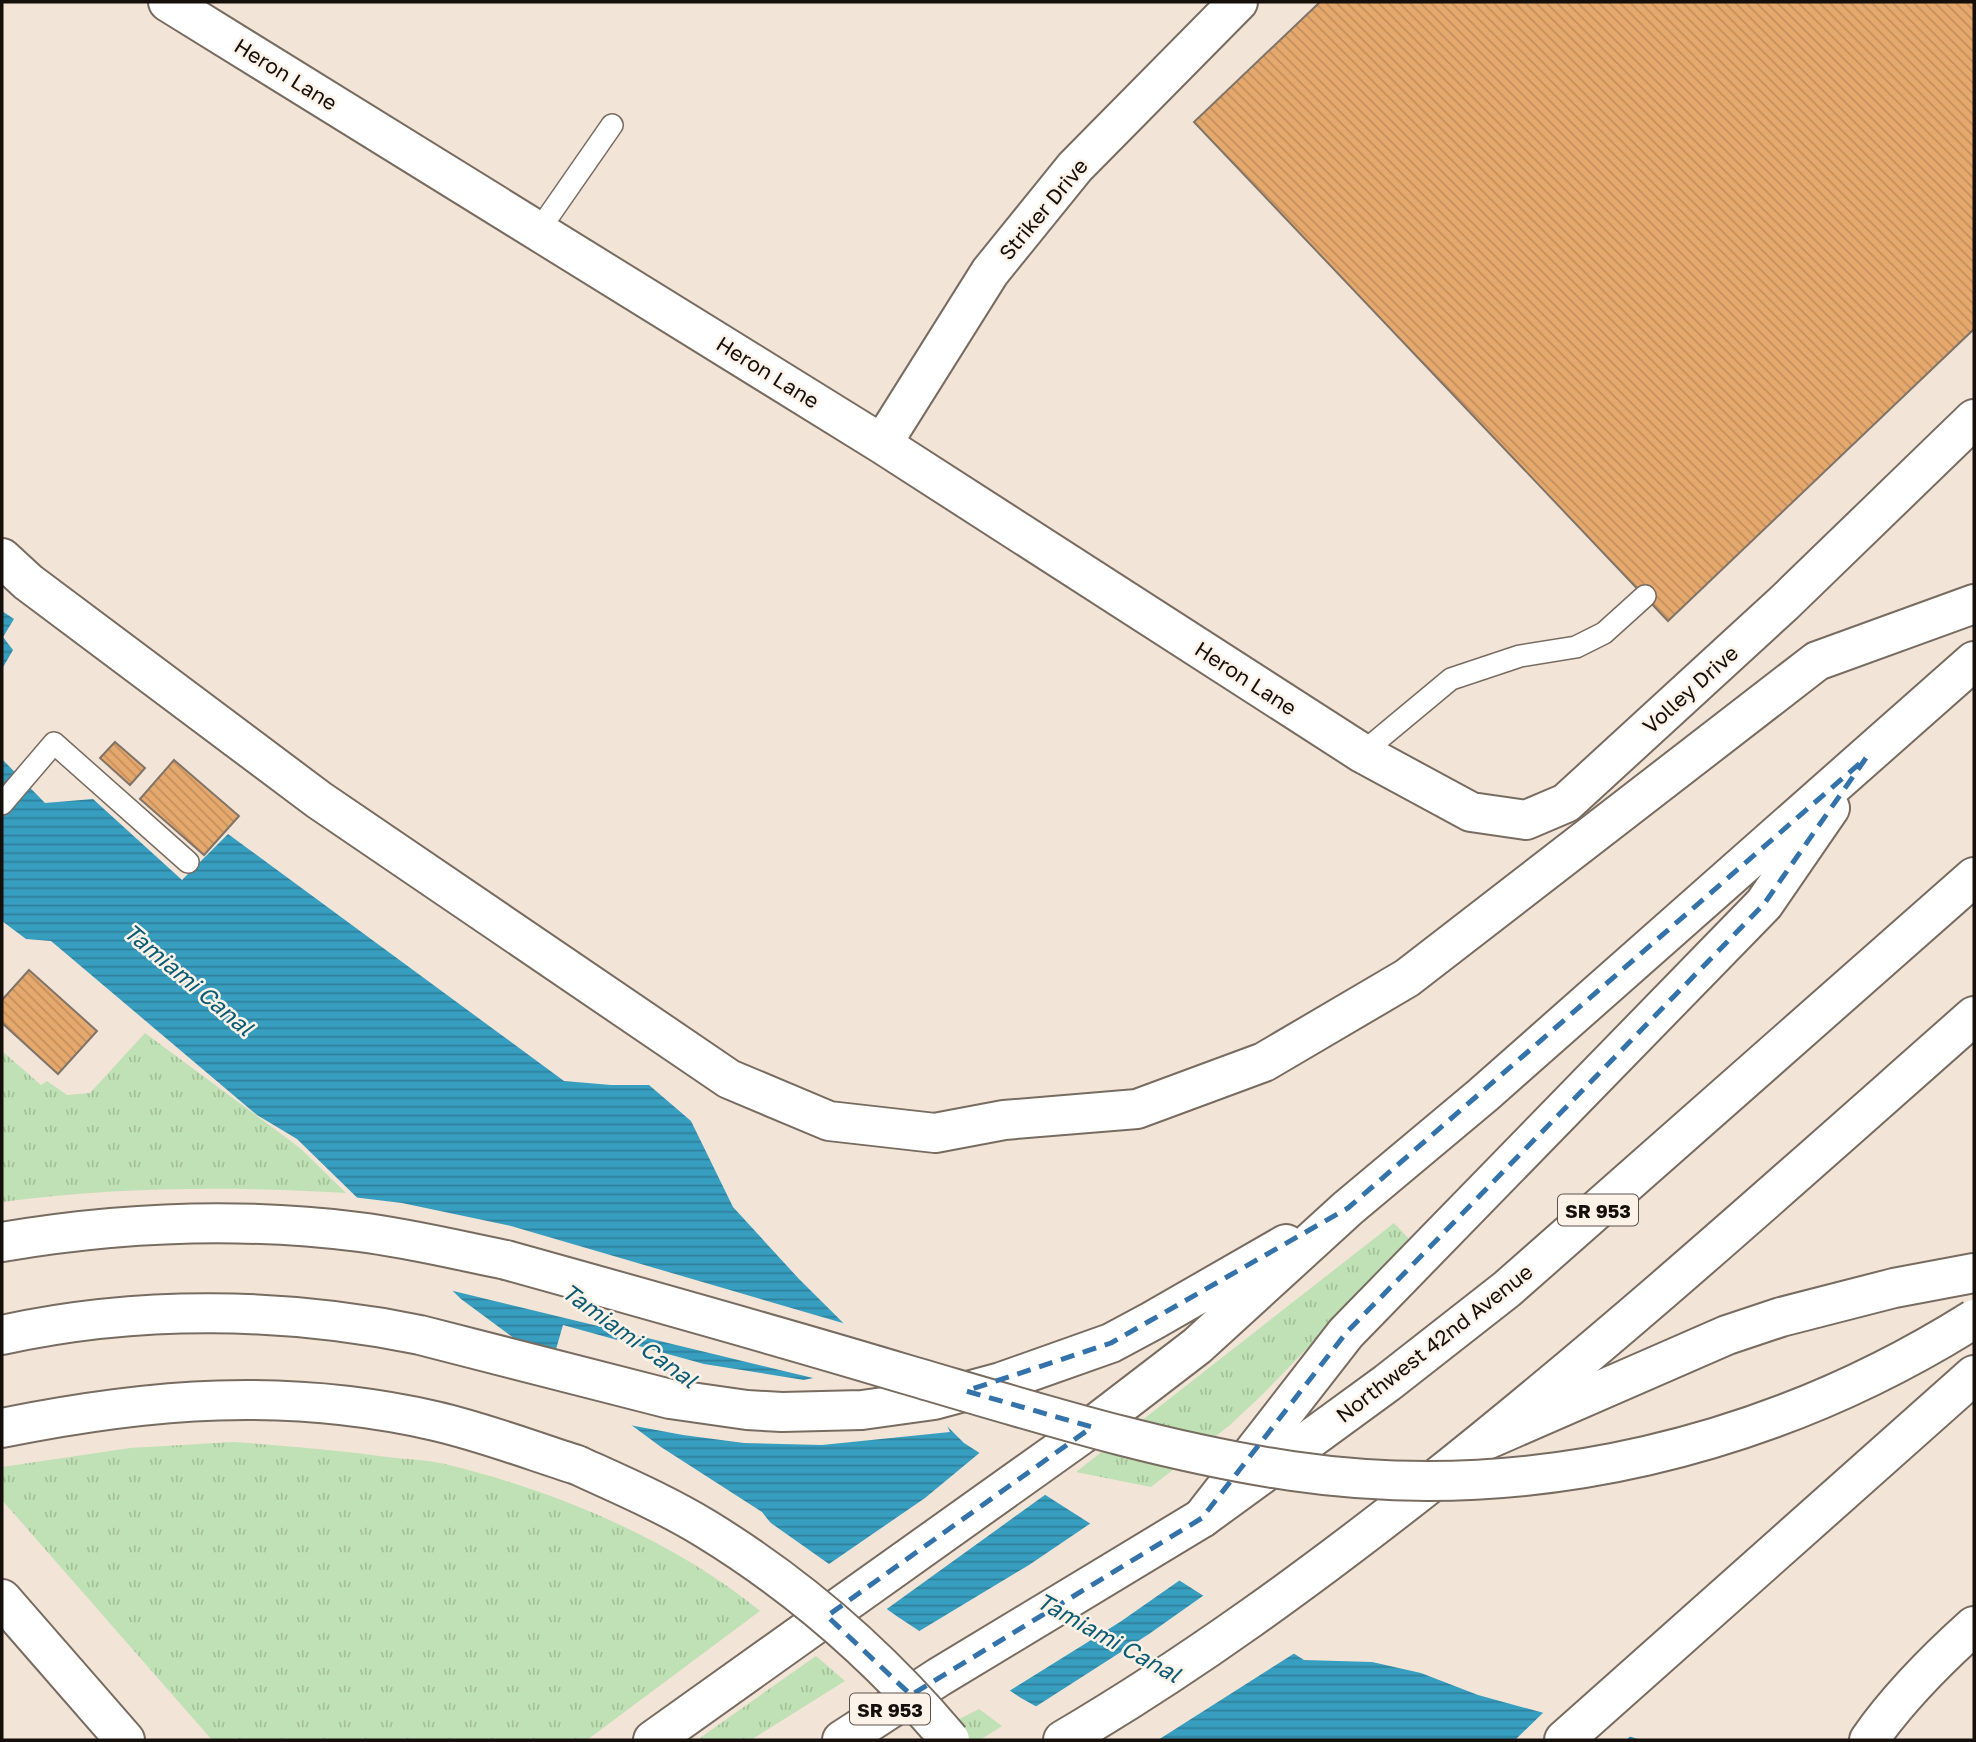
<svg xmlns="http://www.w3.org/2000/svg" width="1976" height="1742" font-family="'Golos Text',sans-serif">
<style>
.grass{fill:url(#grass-tufts)}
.water{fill:url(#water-rules)}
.pier{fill:#f2e4d6}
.building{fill:url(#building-back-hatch);stroke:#807468;stroke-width:2}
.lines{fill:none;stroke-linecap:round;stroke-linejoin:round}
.service-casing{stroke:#786b60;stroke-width:24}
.minor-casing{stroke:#786b60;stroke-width:42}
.tertiary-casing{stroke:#786b60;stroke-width:42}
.primary-casing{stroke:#786b60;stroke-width:42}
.trunk-casing{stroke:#786b60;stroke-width:42}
.motorway-casing{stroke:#786b60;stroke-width:42}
.service{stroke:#fff;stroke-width:21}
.minor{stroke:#fff;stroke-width:38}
.tertiary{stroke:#fff;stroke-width:38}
.primary{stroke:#fff;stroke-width:38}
.trunk{stroke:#fff;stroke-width:38}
.motorway{stroke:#fff;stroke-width:38}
.trunk-bridge-casing{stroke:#786b60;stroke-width:42;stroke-linecap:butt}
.trunk-bridge{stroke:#fff;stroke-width:38}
.marked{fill:none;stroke:#3373aa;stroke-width:5;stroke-dasharray:14 9;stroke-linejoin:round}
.labels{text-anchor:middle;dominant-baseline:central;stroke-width:5;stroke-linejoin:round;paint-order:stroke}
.shield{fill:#fdf2e7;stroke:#5a534d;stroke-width:2}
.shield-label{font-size:19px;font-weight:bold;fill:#140f0b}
.street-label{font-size:21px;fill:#140f0b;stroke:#fdf2e7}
.water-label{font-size:23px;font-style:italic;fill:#095c74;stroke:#fdf2e7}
</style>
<defs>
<pattern id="grass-tufts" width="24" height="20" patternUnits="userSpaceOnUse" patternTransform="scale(1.75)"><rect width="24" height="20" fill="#c0e1b5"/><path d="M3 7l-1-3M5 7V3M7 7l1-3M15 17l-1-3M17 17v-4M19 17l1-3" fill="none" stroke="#a4c09a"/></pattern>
<pattern id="water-rules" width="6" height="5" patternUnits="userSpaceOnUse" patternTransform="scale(1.75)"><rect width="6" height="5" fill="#389ec0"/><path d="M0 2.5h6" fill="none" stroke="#2e7f9a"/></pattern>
<pattern id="building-back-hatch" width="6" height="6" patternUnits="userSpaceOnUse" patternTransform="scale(1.75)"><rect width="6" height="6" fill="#e5a86d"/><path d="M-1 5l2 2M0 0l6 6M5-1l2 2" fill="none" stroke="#c48f5d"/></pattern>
</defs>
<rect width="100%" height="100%" fill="#f2e4d6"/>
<path class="grass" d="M145 1033 300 1148 346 1193C231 1186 115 1187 2 1202V1051L41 1085 47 1081 67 1095 90 1093Z
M1394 1223 1411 1241 1264 1393 1230 1425 1151 1487 1076 1472Z
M234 1442C286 1446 336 1450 387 1457 406 1459 427 1460 445 1464 553 1490 674 1540 760 1611L587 1740H212L2 1500V1467L130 1448Z
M816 1656 845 1681 751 1740H697Z
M979 1709 1002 1726 980 1740H918Z"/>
<path class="water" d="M2 611 14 619 3 637 13 650 2 669Z
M2 759 45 803 93 799 182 880 228 834 564 1081 611 1085H649L691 1121 733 1207 799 1279 964 1443 1304 1660 1372 1662 1421 1673 1478 1695 1642 1740H1096L1021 1698 898 1617 777 1531 762 1512 661 1447 461 1299 297 1139 257 1115 51 941 26 939 2 921Z"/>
<path class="pier" d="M352 1197 402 1203 511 1226 853 1326 942 1415 950 1432 822 1445 744 1443 683 1435 624 1424 550 1370 563 1325 704 1364 804 1380 813 1378 445 1289Z
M983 1450 1049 1492 884 1611 775 1534 761 1516 829 1564 925 1498Z
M1094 1521 1183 1578 1120 1622 1006 1693 916 1633 1029 1565Z
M1207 1593 1298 1651 1158 1740H1088L1032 1709 1149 1634Z
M1546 1710 1633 1734 1626 1740H1515Z"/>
<path class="building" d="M1320 2H1974V329L1668 621 1194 122Z
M115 742 145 768 130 785 100 758Z
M174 760 239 816 204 855 140 799Z
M29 970 97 1031 58 1074 2 1023V1000Z"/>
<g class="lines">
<defs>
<path id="service" d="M539 230 612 125
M1362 753 1451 679 1520 656 1576 647 1604 633 1645 596
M2 804 54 743 188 862"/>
<path id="minor" d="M168 2 882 444 1362 753 1471 812 1526 820 1566 803 1784 603 1974 419
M882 444 990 272 1075 167 1238 2"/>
<path id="tertiary" d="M1869 1740C1899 1697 1935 1661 1974 1626"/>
<path id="primary" d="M2 1599 125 1740"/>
<path id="trunk" d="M2 1242C120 1222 240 1217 359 1232 408 1238 457 1250 506 1260
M2 1428C150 1398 286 1387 435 1421 483 1432 530 1450 577 1465
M842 1740 939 1677 1202 1518 1387 1383 1507 1289 1974 877
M1063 1740C1191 1665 1311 1577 1428 1485 1616 1336 1794 1175 1974 1016
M1564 1740 1974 1375"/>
<path id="motorway" d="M2 558 28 582 319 800 729 1079 829 1121 935 1133 1004 1120 1137 1109 1264 1062 1407 978 1817 661 1974 604
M2 1335C138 1305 284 1307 420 1335L670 1399 747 1410 782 1412 862 1410 934 1400 1001 1382 1111 1343 1152 1321 1286 1244
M1484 1441 1727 1335 1781 1317 1894 1288 1974 1273
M1202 1518 1346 1333 1764 904 1830 808
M653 1740 1081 1435 1197 1346 1348 1208 1483 1095 1974 661"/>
</defs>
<use href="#service" class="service-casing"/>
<use href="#minor" class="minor-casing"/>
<use href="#tertiary" class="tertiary-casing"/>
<use href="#primary" class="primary-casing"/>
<use href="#trunk" class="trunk-casing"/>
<use href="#motorway" class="motorway-casing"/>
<use href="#service" class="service"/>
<use href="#minor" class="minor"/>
<use href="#tertiary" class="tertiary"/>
<use href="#primary" class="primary"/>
<use href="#trunk" class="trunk"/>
<use href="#motorway" class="motorway"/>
<defs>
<path id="trunk-bridge" d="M506 1260C639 1297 772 1334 905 1374 1032 1411 1161 1452 1292 1471 1530 1506 1772 1446 1974 1319
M577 1465C621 1485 665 1504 706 1529 799 1586 880 1657 950 1740"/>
</defs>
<use href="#trunk-bridge" class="trunk-bridge-casing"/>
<use href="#trunk-bridge" class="trunk-bridge"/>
</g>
<path class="marked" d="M1866 758 1764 904 1346 1333 1202 1518 911 1695 827 1616 1092 1427 966 1391 1111 1343 1348 1208Z"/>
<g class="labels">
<g class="shield">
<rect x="1558" y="1194.5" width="80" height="31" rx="5"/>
<rect x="850" y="1693.5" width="80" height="31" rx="5"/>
</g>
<g class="shield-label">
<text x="1598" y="1210">SR 953</text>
<text x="890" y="1709">SR 953</text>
</g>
<g class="street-label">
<text transform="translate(286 74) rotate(32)">Heron Lane</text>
<text transform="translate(1043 209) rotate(-50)">Striker Drive</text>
<text transform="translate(768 372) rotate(32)">Heron Lane</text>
<text transform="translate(1246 678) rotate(33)">Heron Lane</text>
<text transform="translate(1690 689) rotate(-42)">Volley Drive</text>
<text transform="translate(1434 1343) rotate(-38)">Northwest 42nd Avenue</text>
</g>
<g class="water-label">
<text transform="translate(189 979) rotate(40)">Tamiami Canal</text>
<text transform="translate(630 1335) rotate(36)">Tamiami Canal</text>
<text transform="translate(1109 1637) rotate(29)">Tamiami Canal</text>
</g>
</g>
<rect width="1976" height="1742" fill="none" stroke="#140f0b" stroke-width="7"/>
</svg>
